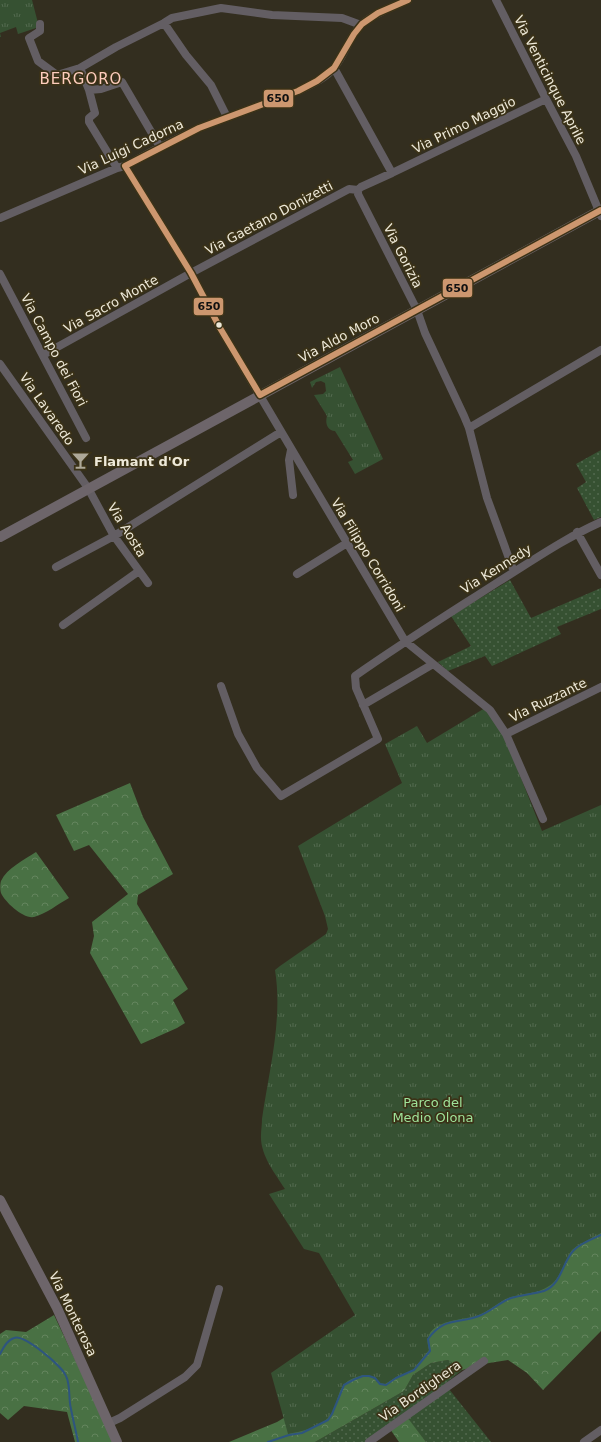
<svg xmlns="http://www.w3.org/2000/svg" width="601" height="1442" font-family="'DejaVu Sans',sans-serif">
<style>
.grass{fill:url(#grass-dots)}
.forest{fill:url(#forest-crowns)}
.park{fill:url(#park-tufts)}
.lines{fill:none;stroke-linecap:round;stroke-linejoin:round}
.stream{stroke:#2e557f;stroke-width:2}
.minor{stroke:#635e63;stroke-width:8}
.major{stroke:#6d656a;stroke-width:10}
.bus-1-casing{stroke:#3b3217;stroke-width:9}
.bus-1{stroke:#cd976f;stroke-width:6}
.bus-dot{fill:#eee9d9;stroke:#3b3217;stroke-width:1.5}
.labels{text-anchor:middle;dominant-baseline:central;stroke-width:3.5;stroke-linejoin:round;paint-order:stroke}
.street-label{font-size:13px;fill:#eee9d9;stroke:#3b3217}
.poi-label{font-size:13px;font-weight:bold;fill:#eee9d9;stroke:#3b3217;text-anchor:start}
.park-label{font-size:13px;fill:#9fe39a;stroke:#3b3217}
.quarter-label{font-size:15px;letter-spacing:1px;fill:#fecdbd;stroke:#3b3217}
.line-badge{stroke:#3b3217;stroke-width:1.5}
.pale-badge-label{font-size:11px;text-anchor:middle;font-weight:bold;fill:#111}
</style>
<defs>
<pattern id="grass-dots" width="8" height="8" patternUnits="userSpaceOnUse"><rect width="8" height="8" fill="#365132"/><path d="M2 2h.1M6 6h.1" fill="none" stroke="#536a4f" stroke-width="1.8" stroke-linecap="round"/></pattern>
<pattern id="forest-crowns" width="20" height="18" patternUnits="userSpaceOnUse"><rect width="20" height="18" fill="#497144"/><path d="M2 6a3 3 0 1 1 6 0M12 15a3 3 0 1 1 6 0" fill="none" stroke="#64855e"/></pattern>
<pattern id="park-tufts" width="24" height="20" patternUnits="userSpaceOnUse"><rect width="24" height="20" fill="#365132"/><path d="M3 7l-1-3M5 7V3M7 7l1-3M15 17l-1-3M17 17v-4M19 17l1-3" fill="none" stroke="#536a4f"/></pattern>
</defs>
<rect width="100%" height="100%" fill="#332e1f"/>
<path class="grass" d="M601 450V517L594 520 577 488 586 482 576 464Z
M510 580 531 618 601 588V609L557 627 561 634 492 666 485 656 448 671 438 662 471 646 451 616Z
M448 1360 462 1370 445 1384 491 1442H426L404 1414 373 1442H315L404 1391 413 1375 431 1363Z"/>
<path class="forest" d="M130 783 143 817 173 874 138 895 137 904 188 989 173 1000 185 1023 177 1028 141 1044 90 953 94 936 92 922 128 894 89 845 74 851 56 815Z
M36 852 69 898C58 904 46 914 34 917 23 919 5 902 1 893 0 890 0 884 1 881 7 868 24 860 36 852Z
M601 1227V1331L543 1390 527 1373 508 1360 489 1363 462 1370 448 1360 431 1363 413 1375 404 1391 315 1442H229L277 1422Z
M54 1315 114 1442H75L67 1412 24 1406 8 1420 0 1413V1334L6 1330 26 1332Z
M404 1413 426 1442H399L390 1429Z"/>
<path class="park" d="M0 0H32L39 27 18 34 16 27 0 33 1 37H0Z
M340 367 383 459 355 474 348 462 353 460 335 431C327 430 325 423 327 416L314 395 323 394 326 391 325 383 321 381 316 382 312 388 310 382Z
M485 708 501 731 509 748 542 831 601 805V1233L577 1246 572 1250C565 1260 560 1280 549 1286 538 1294 524 1293 511 1297 499 1301 489 1312 476 1316 463 1320 432 1320 428 1338 427 1341 428 1346 429 1350L413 1370 395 1378 385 1384 378 1383C373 1377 368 1373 360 1376 332 1383 343 1402 328 1418 320 1427 300 1432 288 1434L271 1373 355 1315 319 1253 304 1249 269 1194 285 1189C275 1173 260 1155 261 1135 261 1130 262 1125 262 1119 269 1070 283 1020 275 970L280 966 326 934 328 929 325 916 298 846 402 783 385 744 417 726 427 743Z"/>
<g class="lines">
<path class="stream" d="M0 1354C3 1348 7 1340 14 1338 24 1334 62 1366 66 1376 71 1386 68 1398 71 1409 73 1420 76 1431 78 1442
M268 1442 289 1435 302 1433 328 1420 332 1414 344 1385 355 1379 363 1376H369L375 1378 380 1384 386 1385 396 1378 414 1370 430 1351 428 1339C444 1317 457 1324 479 1316 490 1312 500 1302 511 1298 522 1295 533 1294 544 1291 562 1284 562 1262 574 1250 581 1243 592 1239 601 1235"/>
<path class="minor" d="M496 0 546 99 576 156 601 216
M164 23 186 55 211 85 227 117
M40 24V31L29 38 38 61 57 75 80 68 116 47 164 23 172 18 221 8 272 15 342 18 361 25
M80 68 89 90 95 113 89 118V122L117 168
M334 68 392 173 361 187 358 190V194L417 310 425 333 464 416 469 428 487 498 514 572
M89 90 101 89 122 82 160 147
M125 166 191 273 220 328 405 641 490 710 506 734 543 819
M392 173 546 99
M0 218 117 168 125 166 160 147 199 128 298 91C310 85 325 79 334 68 345 55 349 36 362 24 374 13 393 7 408 0
M0 274 86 438
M43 355 191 273 349 189 358 190
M0 364 88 488 114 536 148 583
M469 428 601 350
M291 450 289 460 293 495
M577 532 601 575
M56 567 114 536 281 432
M297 574 347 543
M63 625 139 571
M221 686 238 734 257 768 281 796 378 739 356 688 355 676C402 643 450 613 498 582 532 561 565 538 601 522
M363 705 433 664
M506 734 601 687
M109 1423 120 1418 185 1377 197 1365 219 1289
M369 1442 484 1361
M584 1442 601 1430"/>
<path class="major" d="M0 537 601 210
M0 1200 57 1308 117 1442"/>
<defs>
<path id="bus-1" d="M125 166 191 273 220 328 260 395 601 210
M125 166 199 128 298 91 317 81 334 68 354 34 362 24 378 13 408 0"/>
</defs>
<use href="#bus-1" class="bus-1-casing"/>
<use href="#bus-1" class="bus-1"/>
</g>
<defs>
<symbol id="bar-bare" viewBox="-9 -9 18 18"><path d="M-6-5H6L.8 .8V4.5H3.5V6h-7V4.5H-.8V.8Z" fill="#ada898" stroke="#3b3217" stroke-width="2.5" paint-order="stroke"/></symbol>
</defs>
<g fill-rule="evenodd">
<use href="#bar-bare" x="68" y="448" width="25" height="25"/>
</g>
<circle class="bus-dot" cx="219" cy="325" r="3.5"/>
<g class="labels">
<g class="street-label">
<text transform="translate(550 80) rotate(63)">Via Venticinque Aprile</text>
<text transform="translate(464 125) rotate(-26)">Via Primo Maggio</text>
<text transform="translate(131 147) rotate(-25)">Via Luigi Cadorna</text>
<text transform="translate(269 218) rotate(-28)">Via Gaetano Donizetti</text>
<text transform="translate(403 256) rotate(63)">Via Gorizia</text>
<text transform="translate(111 304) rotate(-29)">Via Sacro Monte</text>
<text transform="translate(339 338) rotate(-28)">Via Aldo Moro</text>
<text transform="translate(54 350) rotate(62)">Via Campo dei Fiori</text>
<text transform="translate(47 409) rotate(55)">Via Lavaredo</text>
<text transform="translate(127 530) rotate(58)">Via Aosta</text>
<text transform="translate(368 555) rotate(59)">Via Filippo Corridoni</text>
<text transform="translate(496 569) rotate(-32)">Via Kennedy</text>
<text transform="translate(548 700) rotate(-26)">Via Ruzzante</text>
<text transform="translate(73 1314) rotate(64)">Via Monterosa</text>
<text transform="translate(420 1391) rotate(-35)">Via Bordighera</text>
</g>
<g class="poi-label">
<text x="94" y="461">Flamant d'Or</text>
</g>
<g class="park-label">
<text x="433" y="1102">Parco del<tspan x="433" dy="15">Medio Olona</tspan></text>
</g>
<g class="quarter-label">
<text x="81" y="79">BERGORO</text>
</g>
</g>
<g class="line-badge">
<rect x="263" y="89" width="31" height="19" rx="4" fill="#cd976f"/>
<rect x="442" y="278" width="31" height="20" rx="4" fill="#cd976f"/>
<rect x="193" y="297" width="31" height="19" rx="4" fill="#cd976f"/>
</g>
<g class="pale-badge-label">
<text x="278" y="102">650</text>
<text x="457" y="292">650</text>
<text x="209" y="310">650</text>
</g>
</svg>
